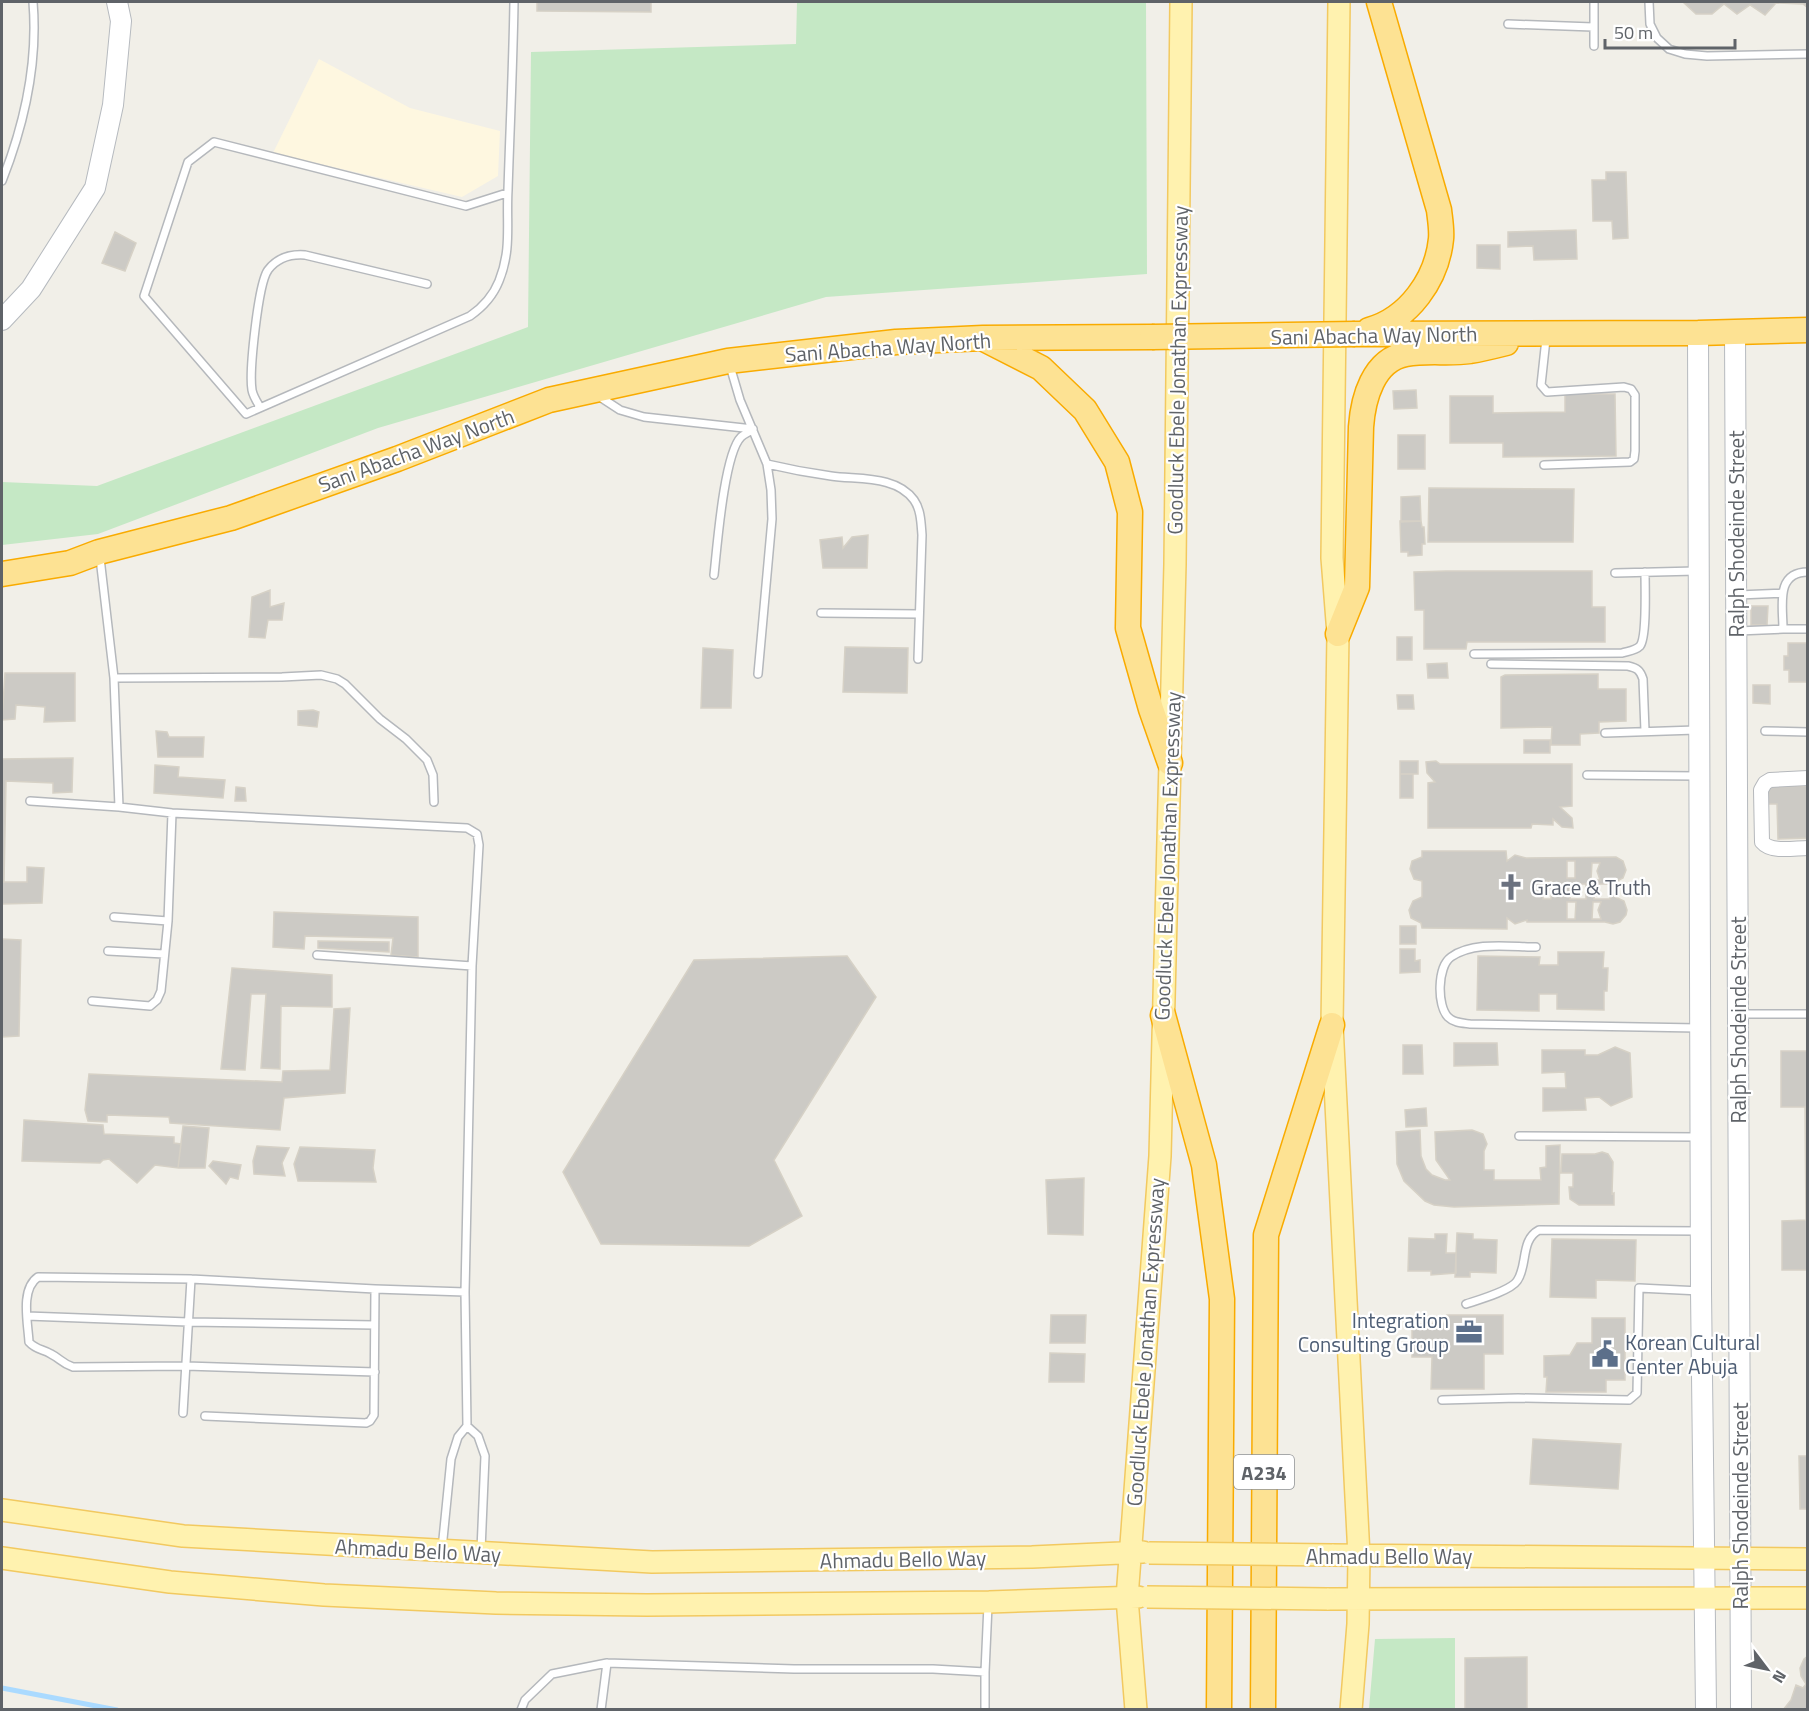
<svg xmlns="http://www.w3.org/2000/svg" width="1809" height="1711" font-family="'Titillium Web',sans-serif">
<style>
.commercial{fill:#fef7e0}
.green{fill:#c5e8c5}
.lines{fill:none;stroke-linecap:round;stroke-linejoin:round}
.stream{stroke:#aadaff;stroke-width:5}
.building{fill:#cccac5;stroke:#d6d1c6;stroke-width:1.5;fill-rule:evenodd}
.lane-casing{stroke:#b5b8bc;stroke-width:10}
.street-casing{stroke:#b5b8bc;stroke-width:16}
.secondary-casing{stroke:#b6babf;stroke-width:22}
.primary-casing{stroke:#f2c960;stroke-width:24}
.highway-casing{stroke:#f9ab00;stroke-width:27}
.lane{stroke:#fff;stroke-width:7}
.street{stroke:#fff;stroke-width:14}
.secondary{stroke:#fff;stroke-width:20}
.primary{stroke:#fff2af;stroke-width:21}
.highway{stroke:#fde293;stroke-width:24}
.primary-bridge-casing{stroke:#f2c960;stroke-width:24;stroke-linecap:butt}
.highway-bridge-casing{stroke:#f9ab00;stroke-width:27;stroke-linecap:butt}
.primary-bridge{stroke:#fff2af;stroke-width:21}
.highway-bridge{stroke:#fde293;stroke-width:24}
.labels{text-anchor:middle;dominant-baseline:central;stroke-width:4.5;stroke-linejoin:round;paint-order:stroke}
.shield{fill:#fff;stroke:#8f9295;stroke-width:1.5}
.shield-label{font-size:20px;font-weight:bold;fill:#5f6368}
.street-label{font-size:21px;fill:#5f6368;stroke:#fff}
.worship-label{font-size:21px;fill:#5b616d;stroke:#fff;text-anchor:start}
.service-label{font-size:21px;fill:#4e5e75;stroke:#fff;text-anchor:end}
</style>
<rect width="100%" height="100%" fill="#f1efe8"/>
<path class="commercial" d="M319 59 410 108 500 131 498 176 462 197 273 153Z"/>
<path class="green" d="M797 2H1146L1147 274 826 297 378 428 98 534 2 545V482L97 486 528 327 531 52 796 44Z
M1455 1638V1709H1369L1375 1639Z"/>
<g class="lines">
<path class="stream" d="M2 1688 117 1710"/>
</g>
<path class="building" d="M537 2H651V12L537 11Z
M1683 2H1808V8L1803 4 1776 3 1765 15 1750 5 1737 14 1724 4 1712 14H1696Z
M1606 172H1626L1628 238 1613 239 1612 221H1593L1592 180H1606Z
M1576 230 1577 259 1534 260 1533 246 1508 247V232Z
M115 232 136 243 125 271 102 263Z
M1477 245H1500V269L1477 268Z
M1416 390 1417 408 1394 409 1393 391Z
M1565 394H1615L1616 456 1503 457V443H1450V396H1493V413L1565 412Z
M1398 435H1425V469H1398Z
M1429 488 1574 489 1573 542H1428Z
M1420 496 1421 521 1401 522V497Z
M1400 521H1421L1422 527H1424L1425 544H1422V555L1408 556V552H1401Z
M868 535 867 568H823L820 540 842 537 843 548 852 537Z
M1446 571H1592V607H1605V642H1467L1466 649H1424V610H1415L1414 572Z
M270 590V607L284 603 282 620H268L265 638 249 637 252 597Z
M1751 606H1768L1767 625H1751Z
M1397 637H1412V660H1397Z
M1788 643H1808V682H1789V670H1784V656H1788Z
M845 647 908 648 907 693 843 692Z
M703 648 733 650 731 708H701Z
M1447 663 1448 678H1428L1427 664Z
M5 673H75V721L44 722 45 707 16 705 15 719 2 720Z
M1598 674V689H1626V721L1599 722V733L1580 734V745H1551L1552 727 1501 728V677L1505 675Z
M1753 685H1770V704L1753 703Z
M1397 695H1413L1414 709H1398Z
M313 710 319 712 317 727 298 725V711Z
M156 731 167 732 169 737H204L203 757H158Z
M1524 740H1550V753H1524Z
M73 758 72 792 53 793V783L6 781 4 882H27V867L44 868 42 903 2 904V759Z
M1400 761H1418V774H1400Z
M1436 761 1440 764H1572V806L1560 807 1572 818 1573 828 1562 827 1553 819V825L1532 824 1531 828H1428V783L1435 782 1427 773 1426 762Z
M155 765 179 767 178 777 225 780 223 798 154 793Z
M1400 774H1413V798H1400Z
M1808 786V838L1778 839 1777 804H1768L1767 787Z
M236 787 245 788 246 801H235Z
M1422 851H1506L1507 861 1515 855 1526 858 1616 857 1623 861 1626 870 1623 878 1613 883V896L1624 901 1627 910 1626 915 1620 922 1613 924 1605 922H1527V920L1515 924 1507 918V929L1422 928 1421 923 1411 918 1409 910 1413 901 1422 897V881L1414 879 1410 869 1412 861 1422 857ZM1567 861H1575V878H1567ZM1592 863H1600L1597 871 1600 880H1591ZM1552 881 1551 899H1543V882ZM1570 884H1586V899H1570ZM1594 884H1609L1610 899H1594ZM1567 902H1576L1575 919H1567ZM1593 902H1601L1598 910 1601 919H1592Z
M274 912 418 917V957L391 955 393 938 305 936 304 949 273 947Z
M1400 926H1416V944H1400Z
M2 939 21 940 19 1036 2 1037Z
M318 941 389 942V952L318 948Z
M1400 949H1415V961L1420 960V972L1400 973Z
M1558 952H1604L1603 968H1608L1607 991H1604V1010L1557 1009V994H1539V1011L1477 1010 1478 956 1540 957 1539 965H1558Z
M847 956 876 997 774 1160 802 1216 749 1246 601 1244 563 1172 694 960Z
M232 968 332 975V1007L281 1006 280 1069 261 1068 266 994H251L245 1070 221 1069Z
M350 1008 345 1093 284 1098 280 1130 170 1123 169 1117 107 1115V1122L88 1121 85 1110 89 1074 282 1082 283 1071 330 1070 334 1009Z
M1454 1043H1497L1498 1065 1454 1066Z
M1403 1045H1422L1423 1074H1403Z
M1615 1047 1630 1053 1632 1097 1611 1106 1599 1097 1585 1098 1586 1110 1543 1111V1088H1566L1565 1072 1542 1073V1050H1585V1055H1598Z
M1781 1051H1808V1270H1782V1221L1806 1220 1805 1107H1781Z
M1426 1108 1427 1126 1406 1127 1405 1110Z
M24 1120 103 1125 104 1134 174 1137V1143L181 1144 178 1168 155 1165 137 1183 109 1159 103 1160 100 1163 22 1161Z
M183 1126 209 1128 205 1168H178Z
M1420 1130 1421 1156 1426 1169 1432 1175 1445 1180H1450L1436 1160 1435 1132 1472 1130 1483 1134 1487 1144 1484 1151V1170H1494V1180H1541L1540 1168 1546 1167V1146L1560 1145 1559 1204 1454 1207 1434 1205 1425 1201 1404 1181 1397 1164 1396 1132Z
M257 1146 289 1148 282 1163 285 1176 254 1174 253 1161Z
M300 1147 375 1150 373 1168 376 1182 298 1181 294 1164Z
M1602 1152 1608 1154 1613 1162 1612 1194 1614 1193V1205H1579L1570 1199 1569 1187H1573V1173H1561L1562 1154H1595Z
M213 1161 241 1165 238 1179 230 1177 226 1184 209 1166Z
M1084 1178 1083 1235 1048 1234 1046 1180Z
M1457 1233 1473 1234V1239L1497 1240 1496 1273 1470 1272V1277H1455Z
M1435 1234H1447L1446 1253H1456V1273L1431 1275V1271H1408L1409 1238 1435 1239Z
M1552 1239 1636 1240 1635 1281 1596 1280V1298L1550 1297Z
M1051 1315H1086L1085 1343H1050Z
M1447 1315H1503V1354H1484V1389H1431L1432 1357H1412V1324L1447 1323Z
M1592 1318H1625V1380H1606V1392H1546L1547 1377H1544V1356L1570 1355 1577 1343H1592Z
M1050 1353 1085 1354 1084 1382H1049Z
M1533 1439 1621 1444 1618 1489 1530 1484Z
M1799 1456H1808V1509H1800Z
M1808 1656V1710H1783L1791 1700 1796 1685 1803 1688 1806 1684 1801 1676 1800 1668 1804 1659Z
M1527 1657V1710H1465V1658Z"/>
<g class="lines">
<defs>
<path id="lane" d="M1649 2 1650 24 1657 38 1669 49 1685 54 1707 56 1808 54
M1508 24 1593 27
M1594 46V2
M2 181C24 125 38 62 33 2
M507 193 466 206 214 142 188 162 144 296 246 414 470 316C483 307 493 296 499 281 512 249 506 223 508 190 510 127 513 65 514 2
M730 366 740 400 767 464 771 490 772 519 758 674
M597 395 620 410 644 417 753 429
M260 407C257 402 253 396 252 390 249 372 258 284 268 270 277 258 291 254 305 255L427 284
M767 464C788 469 809 473 831 476 858 480 896 475 914 500 921 510 921 523 922 535L918 659
M1544 465 1630 462 1634 459 1635 451V395L1631 389 1624 387 1547 392 1541 385 1546 339
M1808 572C1775 572 1783 606 1783 629H1808
M1615 573 1696 571
M714 575C717 548 724 454 741 437 744 434 750 432 753 429
M1738 595 1783 593
M821 613 919 614
M1738 631 1783 629
M1474 654 1622 653C1628 651 1635 651 1640 646 1647 637 1645 586 1645 572
M1491 664 1628 666C1637 668 1640 670 1643 679L1645 731
M114 678 282 677 321 675 337 679 345 684 380 719 406 739 427 760 433 775 434 802
M1765 731 1808 732
M1605 733 1696 730
M1587 775 1697 776
M30 801 119 807 114 678 100 558
M119 807 172 813 467 828 477 834 479 845 472 966 465 1292 467 1426 478 1436 485 1456 481 1550
M114 917 168 921
M1536 947C1510 947 1474 941 1451 957 1437 967 1437 1006 1448 1017 1454 1023 1462 1023 1470 1024L1698 1028
M108 951 164 954
M317 955 472 966
M92 1001 150 1006 157 1000 161 991 168 921 172 813
M1740 1014H1808
M1519 1136 1698 1137
M1466 1304C1478 1300 1510 1291 1517 1281 1528 1266 1520 1240 1539 1230L1699 1231
M27 1316 188 1322 374 1325
M375 1372 186 1366 73 1367C61 1363 61 1359 51 1354 43 1349 36 1350 29 1342 28 1323 20 1289 38 1277L191 1279 375 1289 465 1292
M1442 1400 1518 1398 1629 1400 1637 1393 1639 1288 1700 1291
M183 1413 191 1279
M205 1416 366 1423 370 1421 374 1415 375 1289
M442 1549 451 1459 458 1437 467 1426
M521 1710 525 1700 552 1674 607 1663 794 1669H933L985 1672 988 1605
M601 1710 607 1663
M985 1710V1672"/>
<path id="street" d="M1808 778 1770 780 1765 783 1761 790 1762 842C1771 853 1794 848 1808 848"/>
<path id="secondary" d="M2 320 31 289 95 188 113 105 121 21 117 2
M1735 331 1741 1710
M1698 333 1701 1291 1706 1710"/>
<path id="primary" d="M1339 2 1332 558 1338 634 1332 1025 1359 1556 1358 1624 1351 1710
M2 1510 183 1536 652 1562 1032 1557 1143 1552
M1332 1555 1808 1559
M2 1558 170 1582 324 1595 496 1603 647 1605 989 1602 1138 1597
M1327 1599 1808 1598
M1136 1710 1127 1598 1160 1156 1175 564 1181 2"/>
<path id="highway" d="M1369 330C1409 319 1437 279 1441 239 1442 230 1440 219 1439 210L1379 2
M1355 334 1698 333 1808 330
M986 340 1041 368 1085 410 1117 462 1130 512 1128 628 1151 709 1170 763
M2 574 70 563 99 552 231 518 397 459 549 400 728 361 896 342 983 338 1152 337
M1338 634 1357 587 1361 427C1363 399 1373 360 1406 354 1427 350 1449 354 1470 351 1482 349 1494 346 1506 343
M1163 1015 1204 1165 1222 1299 1219 1710
M1263 1710 1266 1235 1332 1025"/>
</defs>
<use href="#lane" class="lane-casing"/>
<use href="#street" class="street-casing"/>
<use href="#secondary" class="secondary-casing"/>
<use href="#primary" class="primary-casing"/>
<use href="#highway" class="highway-casing"/>
<use href="#lane" class="lane"/>
<use href="#street" class="street"/>
<use href="#secondary" class="secondary"/>
<use href="#primary" class="primary"/>
<use href="#highway" class="highway"/>
<defs>
<path id="primary-bridge" d="M1149 1553 1332 1555
M1147 1597 1327 1599"/>
<path id="highway-bridge" d="M1152 337 1355 334"/>
</defs>
<use href="#primary-bridge" class="primary-bridge-casing"/>
<use href="#highway-bridge" class="highway-bridge-casing"/>
<use href="#primary-bridge" class="primary-bridge"/>
<use href="#highway-bridge" class="highway-bridge"/>
</g>
<defs>
<symbol id="church-bare" viewBox="-9 -9 18 18"><path d="M-1.2-6h2.4v3.5h3.3v2.4h-3.3V6h-2.4V-.1h-3.3v-2.4h3.3Z" fill="#6b7280" stroke="#fff" stroke-width="2.5" paint-order="stroke"/></symbol>
<symbol id="office-bare" viewBox="-9 -9 18 18"><path d="M-6-3h4V-5.5h4V-3h4V5H-6ZM-1-4.5V-3h2v-1.5ZM-6 0V1H6V0Z" fill="#5c6f8a" stroke="#fff" stroke-width="2.5" paint-order="stroke"/></symbol>
<symbol id="civic-bare" viewBox="-9 -9 18 18"><path d="M-.6-6.5H3V-4.5H.6V-3L4-1V1h2V6H-6V1h2V-1L-.6-3ZM-1.2 2.5V6h2.4V2.5Z" fill="#5c6f8a" stroke="#fff" stroke-width="2.5" paint-order="stroke"/></symbol>
</defs>
<g fill-rule="evenodd">
<use href="#church-bare" x="1492" y="868" width="38" height="38"/>
<use href="#office-bare" x="1450" y="1313" width="38" height="38"/>
<use href="#civic-bare" x="1586" y="1335" width="38" height="38"/>
</g>
<g class="labels">
<rect class="shield" x="1234" y="1455" width="60" height="34" rx="4.5"/>
<g class="shield-label">
<text x="1264" y="1472">A234</text>
</g>
<g class="street-label">
<text transform="translate(1374 335) rotate(-1)">Sani Abacha Way North</text>
<text transform="translate(888 347) rotate(-4)">Sani Abacha Way North</text>
<text transform="translate(1177 370) rotate(-89)">Goodluck Ebele Jonathan Expressway</text>
<text transform="translate(416 450) rotate(-20)">Sani Abacha Way North</text>
<text transform="translate(1736 534) rotate(-90)">Ralph Shodeinde Street</text>
<text transform="translate(1167 856) rotate(-88)">Goodluck Ebele Jonathan Expressway</text>
<text transform="translate(1738 1020) rotate(-90)">Ralph Shodeinde Street</text>
<text transform="translate(1145 1342) rotate(-86)">Goodluck Ebele Jonathan Expressway</text>
<text transform="translate(1740 1506) rotate(-90)">Ralph Shodeinde Street</text>
<text transform="translate(418 1550) rotate(3)">Ahmadu Bello Way</text>
<text x="1389" y="1556">Ahmadu Bello Way</text>
<text transform="translate(903 1559) rotate(-1)">Ahmadu Bello Way</text>
</g>
<g class="worship-label">
<text x="1531" y="887">Grace &amp; Truth</text>
</g>
<g class="service-label">
<text x="1449" y="1320">Integration<tspan x="1449" dy="24">Consulting Group</tspan></text>
<text x="1625" y="1342" text-anchor="start">Korean Cultural<tspan x="1625" dy="24">Center Abuja</tspan></text>
</g>
</g>
<rect width="1809" height="1711" fill="none" stroke="#5f6368" stroke-width="6"/>
<g transform="translate(1767 1669) rotate(122)" stroke="#ffffff" stroke-width="4.5" paint-order="stroke">
<path d="M0-4.5L10 22L0 15L-10 22Z" fill="#5f6368"/>
<text y="-9" font-size="16" font-weight="bold" text-anchor="middle" fill="#5f6368">N</text>
</g>
<path d="M1605 39v9h130v-9" fill="none" stroke="#5f6368" stroke-width="3"/>
<text x="1614" y="39" font-size="18" fill="#5f6368" stroke="#ffffff" stroke-width="4.5" paint-order="stroke">50 m</text>
</svg>
